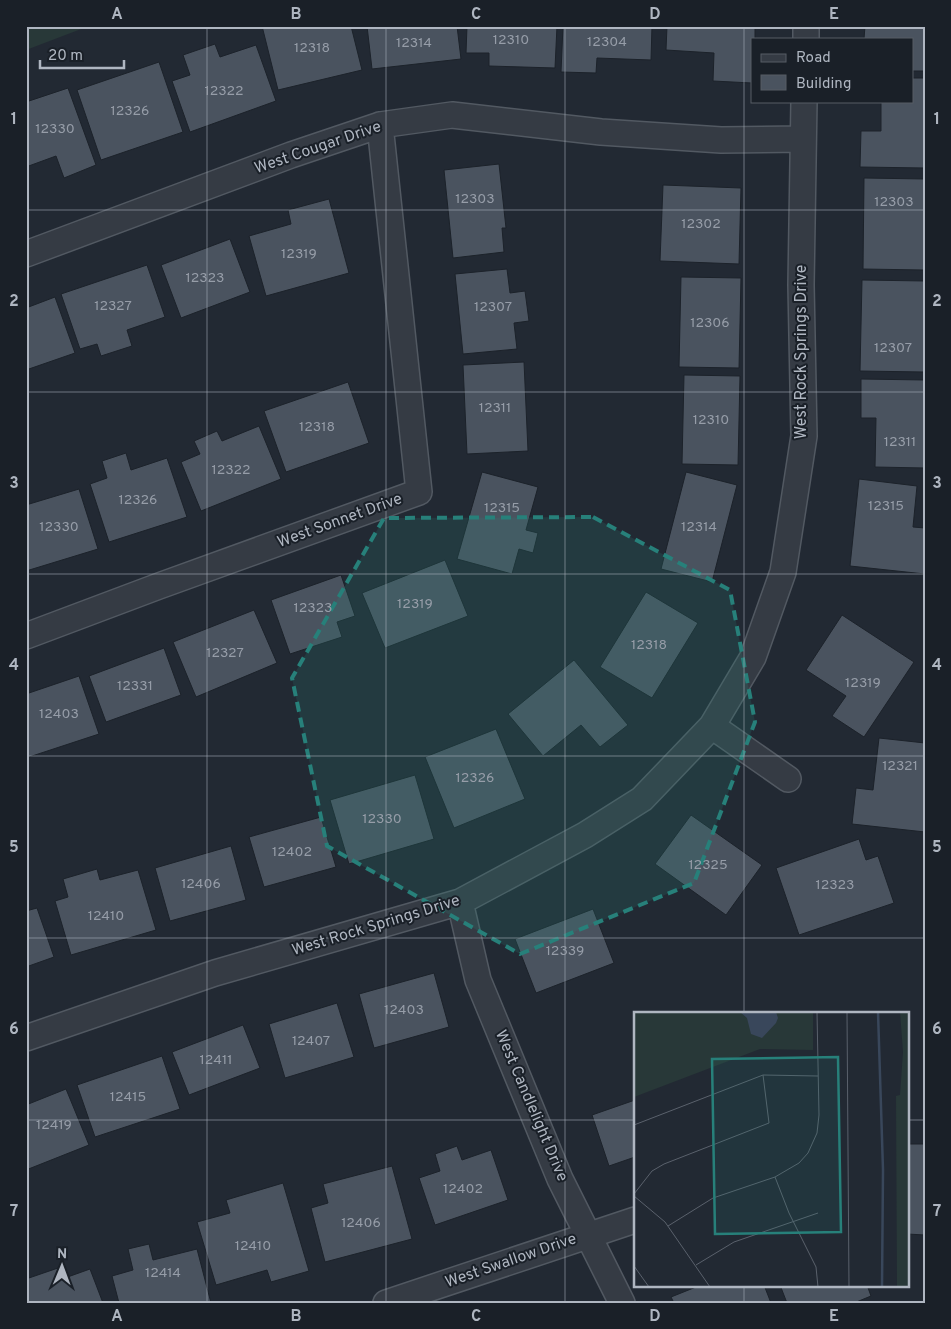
<svg xmlns="http://www.w3.org/2000/svg" width="951" height="1329" font-family="Overpass,sans-serif">
<style>
.green{fill:#283838}
.building{fill:#4a535f;stroke:#1c222a}
.lines{fill:none;stroke-linecap:round;stroke-linejoin:round}
.minor-casing{stroke:#525962;stroke-width:28}
.minor{stroke:#353b44;stroke-width:25}
.marked{fill:#27807a;fill-opacity:0.2;stroke:#27807a;stroke-width:4;stroke-dasharray:10 6;stroke-linejoin:round}
.grid{fill:none;stroke:#afb6c1;stroke-width:1;stroke-opacity:0.55}
.labels{text-anchor:middle;dominant-baseline:central;stroke-width:4;stroke-linejoin:round;paint-order:stroke}
.number-label{font-size:14px;fill:#969da8}
.street-label{font-size:16px;fill:#afb6c1;stroke:#1a2028}
.inset-river{fill:none;stroke:#39475b;stroke-width:2.5}
.inset-road{fill:none;stroke:#5a616c;stroke-width:1}
.view{fill:#27807a;fill-opacity:0.15;stroke:#27807a;stroke-width:2.5}
.inset-edge{fill:none;stroke:#afb6c1;stroke-width:2.5}
.neatline{fill:none;stroke:#afb6c1;stroke-width:2}
.grid-label{font-size:16px;text-anchor:middle;font-weight:bold;fill:#afb6c1}
</style>
<rect width="100%" height="100%" fill="#222933"/>
<path class="green" d="M26 26H89L26 50Z"/>
<path class="building" d="M262 26H351L362 70 278 90Z
M367 26H457L461 59 372 69Z
M467 26H557L555 68 489 66V53H466Z
M563 26H652L651 60 597 58 596 73 561 72Z
M667 26H755V39H752V83L713 81 714 53 666 50Z
M865 26H925V71H912V39H864Z
M215 44 220 57 256 45 276 101 190 132 172 81 190 75 183 55Z
M159 62 183 132 101 160 77 90Z
M912 78H925V168L860 167 861 131H881V101H912Z
M68 88 96 165 64 178 56 156 26 167V102Z
M499 164 506 228H502L504 252 453 258 444 170Z
M864 178 925 179 924 270 863 269Z
M663 185 741 188 739 264 660 261Z
M329 199 349 273 266 296 249 236 291 224 288 210Z
M230 239 250 292 181 318 161 265Z
M147 265 165 317 127 330 132 346 101 356 97 344 80 349 61 294Z
M507 269 510 293 525 291 529 321 514 323 517 349 463 354 455 274Z
M681 277 741 278 739 368 679 367Z
M862 280 925 281 924 372 860 371Z
M55 297 75 353 26 370V308Z
M524 362 528 451 467 454 463 365Z
M684 375 740 376 738 465 682 464Z
M861 379 925 380V468L875 467 876 418H861Z
M348 382 369 443 286 472 264 411Z
M259 426 281 479 201 511 181 462 200 454 194 441 217 431 222 441Z
M126 453 131 470 167 458 187 517 109 542 90 484 107 478 102 461Z
M482 472 538 487 526 530 538 533 533 553 519 549 512 574 457 559Z
M686 472 737 485 712 582 661 569Z
M859 479 917 486 913 527 925 528V574L850 566Z
M79 489 98 549 26 571V505Z
M445 560 468 616 385 648 362 593Z
M341 575 355 616 337 622 342 637 290 654 271 600Z
M646 592 698 623 652 698 600 667Z
M254 610 277 663 196 697 173 642Z
M842 615 914 662 864 737 832 716 846 696 806 670Z
M164 648 181 695 106 722 89 676Z
M574 660 628 725 600 747 581 725 543 756 508 714Z
M79 676 99 734 26 758V694Z
M496 729 525 799 454 828 425 757Z
M879 738 925 743V832L852 824 856 788 873 790Z
M415 775 434 839 349 864 330 800Z
M691 815 762 865 726 915 655 864Z
M321 817 336 867 264 887 249 837Z
M859 839 866 860 878 856 894 903 799 935 776 868Z
M231 846 246 900 170 921 155 868Z
M97 869 100 880 138 870 156 930 71 955 55 901 68 897 63 879Z
M37 908 54 957 26 967V911Z
M593 909 614 963 536 993 515 939Z
M434 973 449 1027 374 1048 359 994Z
M337 1003 354 1057 285 1078 269 1024Z
M243 1025 260 1068 189 1095 172 1052Z
M162 1056 180 1109 95 1137 77 1085Z
M66 1089 89 1145 26 1170V1105Z
M635 1100V1157L609 1166 592 1115Z
M907 1144H925V1235L907 1234Z
M457 1146 462 1160 491 1150 508 1200 435 1225 419 1178 440 1171 435 1154Z
M392 1166 412 1239 325 1262 311 1208 328 1203 323 1184Z
M283 1183 309 1271 271 1282 267 1270 216 1285 197 1222 230 1213 226 1200Z
M149 1244 153 1260 197 1249 211 1303H119L112 1276 133 1270 128 1249Z
M58 1268 62 1279 90 1269 103 1303H26V1279Z
M701 1285H764L771 1303H674L671 1297Z
M780 1285H867L871 1296 854 1303H787Z"/>
<g class="lines">
<defs>
<path id="minor" d="M806 39V26
M26 254 291 155 380 125 452 115 601 132 721 140 803 139
M26 636 159 586 419 492 380 125
M712 726 788 779
M460 902 478 980 560 1179 622 1303
M26 1038 215 973 460 902 585 835 642 799 712 726 753 657 783 572 804 436 801 285 804 101
M386 1303 635 1220"/>
</defs>
<use href="#minor" class="minor-casing"/>
<use href="#minor" class="minor"/>
</g>
<path class="marked" d="M593 517 730 590 755 722 694 883 520 954 327 846 292 678 384 518Z"/>
<path class="grid" d="M207 26V1303M386 26V1303M565 26V1303M744 26V1013M26 210H925M26 392H925M26 574H925M26 756H925M26 938H925M26 1120H635M907 1120H925M744 1285V1303"/>
<g class="labels">
<g class="number-label">
<text x="511" y="40">12310</text>
<text x="607" y="42">12304</text>
<text x="414" y="43">12314</text>
<text x="312" y="48">12318</text>
<text x="224" y="91">12322</text>
<text x="130" y="111">12326</text>
<text x="55" y="129">12330</text>
<text x="475" y="199">12303</text>
<text x="894" y="202">12303</text>
<text x="701" y="224">12302</text>
<text x="299" y="254">12319</text>
<text x="205" y="278">12323</text>
<text x="113" y="306">12327</text>
<text x="493" y="307">12307</text>
<text x="710" y="323">12306</text>
<text x="893" y="348">12307</text>
<text x="495" y="408">12311</text>
<text x="711" y="420">12310</text>
<text x="317" y="427">12318</text>
<text x="900" y="442">12311</text>
<text x="231" y="470">12322</text>
<text x="138" y="500">12326</text>
<text x="886" y="506">12315</text>
<text x="502" y="508">12315</text>
<text x="59" y="527">12330</text>
<text x="699" y="527">12314</text>
<text x="415" y="604">12319</text>
<text x="313" y="608">12323</text>
<text x="649" y="645">12318</text>
<text x="225" y="653">12327</text>
<text x="863" y="683">12319</text>
<text x="135" y="686">12331</text>
<text x="59" y="714">12403</text>
<text x="900" y="766">12321</text>
<text x="475" y="778">12326</text>
<text x="382" y="819">12330</text>
<text x="292" y="852">12402</text>
<text x="708" y="865">12325</text>
<text x="201" y="884">12406</text>
<text x="835" y="885">12323</text>
<text x="106" y="916">12410</text>
<text x="565" y="951">12339</text>
<text x="404" y="1010">12403</text>
<text x="311" y="1041">12407</text>
<text x="216" y="1060">12411</text>
<text x="128" y="1097">12415</text>
<text x="54" y="1125">12419</text>
<text x="463" y="1189">12402</text>
<text x="361" y="1223">12406</text>
<text x="253" y="1246">12410</text>
<text x="163" y="1273">12414</text>
</g>
<g class="street-label">
<text transform="translate(318 148) rotate(-19)">West Cougar Drive</text>
<text transform="translate(802 352) rotate(-90)">West Rock Springs Drive</text>
<text transform="translate(340 521) rotate(-20)">West Sonnet Drive</text>
<text transform="translate(376 926) rotate(-17)">West Rock Springs Drive</text>
<text transform="translate(531 1106) rotate(67)">West Candlelight Drive</text>
<text transform="translate(511 1261) rotate(-19)">West Swallow Drive</text>
</g>
</g>
<g transform="translate(634 1012)">
<rect width="275" height="275" fill="#222933"/>
<path d="M179 0V38L126 37 0 85V1ZM266 0 275 1V275L263 274 262 84 266 83 269 40Z" fill="#283838"/>
<path d="M142 0 144 6 142 11 128 26 117 22 113 6 106 0Z" fill="#39475b"/>
<path class="inset-river" d="M244 0 249 158 248 275"/>
<path class="inset-road" d="M213 0 215 275M0 113 129 63 184 64M141 165 155 201 182 255 184 275M0 182 18 159 30 152 135 111 129 63M0 184 31 210 76 275M34 214 79 186 141 165 165 151 174 141 183 121 185 103 183 0M62 253 100 230 184 201M0 254 15 275"/>
<path class="view" d="M204 45 207 220 81 222 78 47Z"/>
<rect width="275" height="275" class="inset-edge"/>
</g>
<rect width="951" height="1329" fill="none" stroke="#1a2028" stroke-width="55"/>
<rect x="751" y="38" width="162" height="65" fill="#1a2028" stroke="#565c65"/>
<rect x="761" y="54" width="25" height="8" fill="#353b44" stroke="#565c65"/>
<text x="796" y="62" font-size="15" fill="#afb6c1">Road</text>
<rect x="761" y="75" width="25" height="15" fill="#4a535f" stroke="#565c65"/>
<text x="796" y="88" font-size="15" fill="#afb6c1">Building</text>
<g transform="translate(62 1266) rotate(1)" stroke="#1a2028" stroke-width="4" paint-order="stroke">
<path d="M0-4L9 19L0 12L-9 19Z" fill="#afb6c1"/>
<text y="-8" font-size="14" font-weight="bold" text-anchor="middle" fill="#afb6c1">N</text>
</g>
<path d="M40 60v8h84v-8" fill="none" stroke="#afb6c1" stroke-width="2.5"/>
<text x="48" y="60" font-size="15" fill="#afb6c1" stroke="#1a2028" stroke-width="4" paint-order="stroke">20 m</text>
<rect x="28" y="28" width="896" height="1274" class="neatline"/>
<g class="grid-label">
<text x="117" y="19">A</text>
<text x="296" y="19">B</text>
<text x="476" y="19">C</text>
<text x="655" y="19">D</text>
<text x="834" y="19">E</text>
<text x="14" y="124">1</text>
<text x="937" y="124">1</text>
<text x="14" y="306">2</text>
<text x="937" y="306">2</text>
<text x="14" y="488">3</text>
<text x="937" y="488">3</text>
<text x="14" y="670">4</text>
<text x="937" y="670">4</text>
<text x="14" y="852">5</text>
<text x="937" y="852">5</text>
<text x="14" y="1034">6</text>
<text x="937" y="1034">6</text>
<text x="14" y="1216">7</text>
<text x="937" y="1216">7</text>
<text x="117" y="1321">A</text>
<text x="296" y="1321">B</text>
<text x="476" y="1321">C</text>
<text x="655" y="1321">D</text>
<text x="834" y="1321">E</text>
</g>
</svg>
